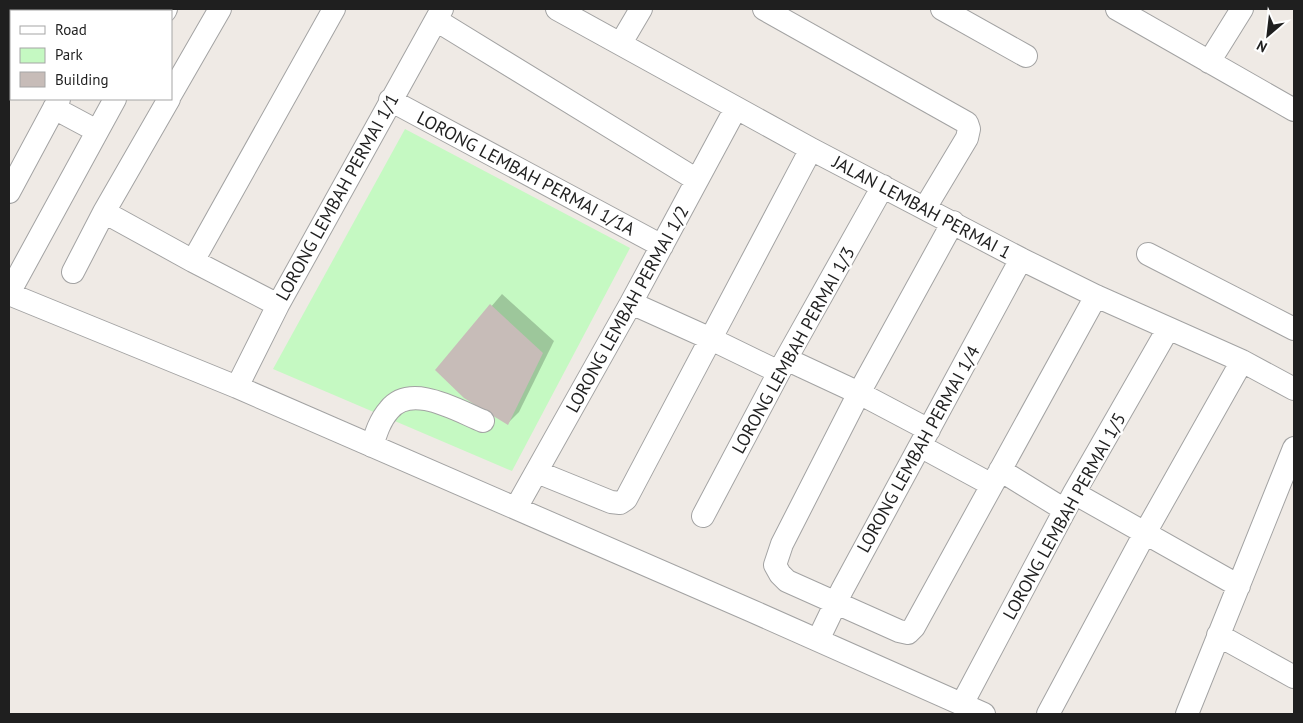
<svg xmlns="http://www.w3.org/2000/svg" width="1303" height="723" font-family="'PT Sans',sans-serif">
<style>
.park{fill:#c5f9c2}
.shadow{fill:#0003}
.building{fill:#c7bcb8}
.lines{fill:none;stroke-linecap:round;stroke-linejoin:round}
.minor-casing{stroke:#a3a3a3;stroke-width:24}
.minor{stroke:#fff;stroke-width:22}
.labels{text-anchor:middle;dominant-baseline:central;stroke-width:5;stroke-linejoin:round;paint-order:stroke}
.street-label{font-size:18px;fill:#1f1f1f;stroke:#fff}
</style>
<rect width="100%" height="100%" fill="#efeae5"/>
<path class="park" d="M405 129 630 248 512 471 273 369Z"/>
<path class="shadow" d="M502 294 554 341 519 412 508 423 437 370Z"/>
<path class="building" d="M490 304 543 353 508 425 464 398 435 370Z"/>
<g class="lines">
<defs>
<path id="minor" d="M557 9 811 149 1021 259 1096 296 1242 361 1294 389
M764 9 967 123 969 129 967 138 925 208
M942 9 1026 56
M1117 9 1294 110
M107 11 108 9
M165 11 166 9
M436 20 697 180
M621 43 641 9
M1209 62 1242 9
M171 94 220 9
M390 100 662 246
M54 108 97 131
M9 192 59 99
M104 212 193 261 278 305
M953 222 859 393 782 544 775 565 780 574 787 581 899 631 908 633 914 627 1096 296
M1148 254 1294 329
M193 261 334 9
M73 272 104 212 169 99
M9 293 115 99
M9 294 237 387 752 611 984 714
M631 303 711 339 779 372
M786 359 859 393 929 430
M237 387 278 305 442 9
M372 446C376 433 380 420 389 410 411 382 458 411 483 421
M920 446 992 485
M1000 470 1065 510
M537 472 611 502 620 503 626 499 811 149
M1074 493 1239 586
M516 508 631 303 736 108
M703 516 786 359 883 186
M1218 635 1294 677
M818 640 842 590 1021 259
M962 704 1074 493 1168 329
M1048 714 1145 533 1242 361
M1187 714 1294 448"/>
</defs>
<use href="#minor" class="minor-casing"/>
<use href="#minor" class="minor"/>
</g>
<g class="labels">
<g class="street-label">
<text transform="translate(526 173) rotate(28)">LORONG LEMBAH PERMAI 1/1A</text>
<text transform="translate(337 197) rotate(-61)">LORONG LEMBAH PERMAI 1/1</text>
<text transform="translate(922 207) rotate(28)">JALAN LEMBAH PERMAI 1</text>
<text transform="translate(627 309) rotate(-61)">LORONG LEMBAH PERMAI 1/2</text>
<text transform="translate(793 350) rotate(-61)">LORONG LEMBAH PERMAI 1/3</text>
<text transform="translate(918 449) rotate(-61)">LORONG LEMBAH PERMAI 1/4</text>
<text transform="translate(1064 516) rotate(-61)">LORONG LEMBAH PERMAI 1/5</text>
</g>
</g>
<rect width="1303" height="723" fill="none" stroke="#1f1f1f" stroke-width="20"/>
<rect x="10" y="10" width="162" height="90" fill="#ffffff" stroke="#a5a5a5"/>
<rect x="20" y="26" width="25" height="8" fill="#ffffff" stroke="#a5a5a5"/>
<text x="55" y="35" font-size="15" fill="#1f1f1f">Road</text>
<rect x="20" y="48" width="25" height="15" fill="#c5f9c2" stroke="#a5a5a5"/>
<text x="55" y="60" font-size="15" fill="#1f1f1f">Park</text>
<rect x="20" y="72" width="25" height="15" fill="#c7bcb8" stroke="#a5a5a5"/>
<text x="55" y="85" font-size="15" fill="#1f1f1f">Building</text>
<g transform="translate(1268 35) rotate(208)" stroke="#ffffff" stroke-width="4" paint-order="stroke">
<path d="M0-4L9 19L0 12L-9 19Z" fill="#1f1f1f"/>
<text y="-8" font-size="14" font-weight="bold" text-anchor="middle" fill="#1f1f1f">N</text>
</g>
</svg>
